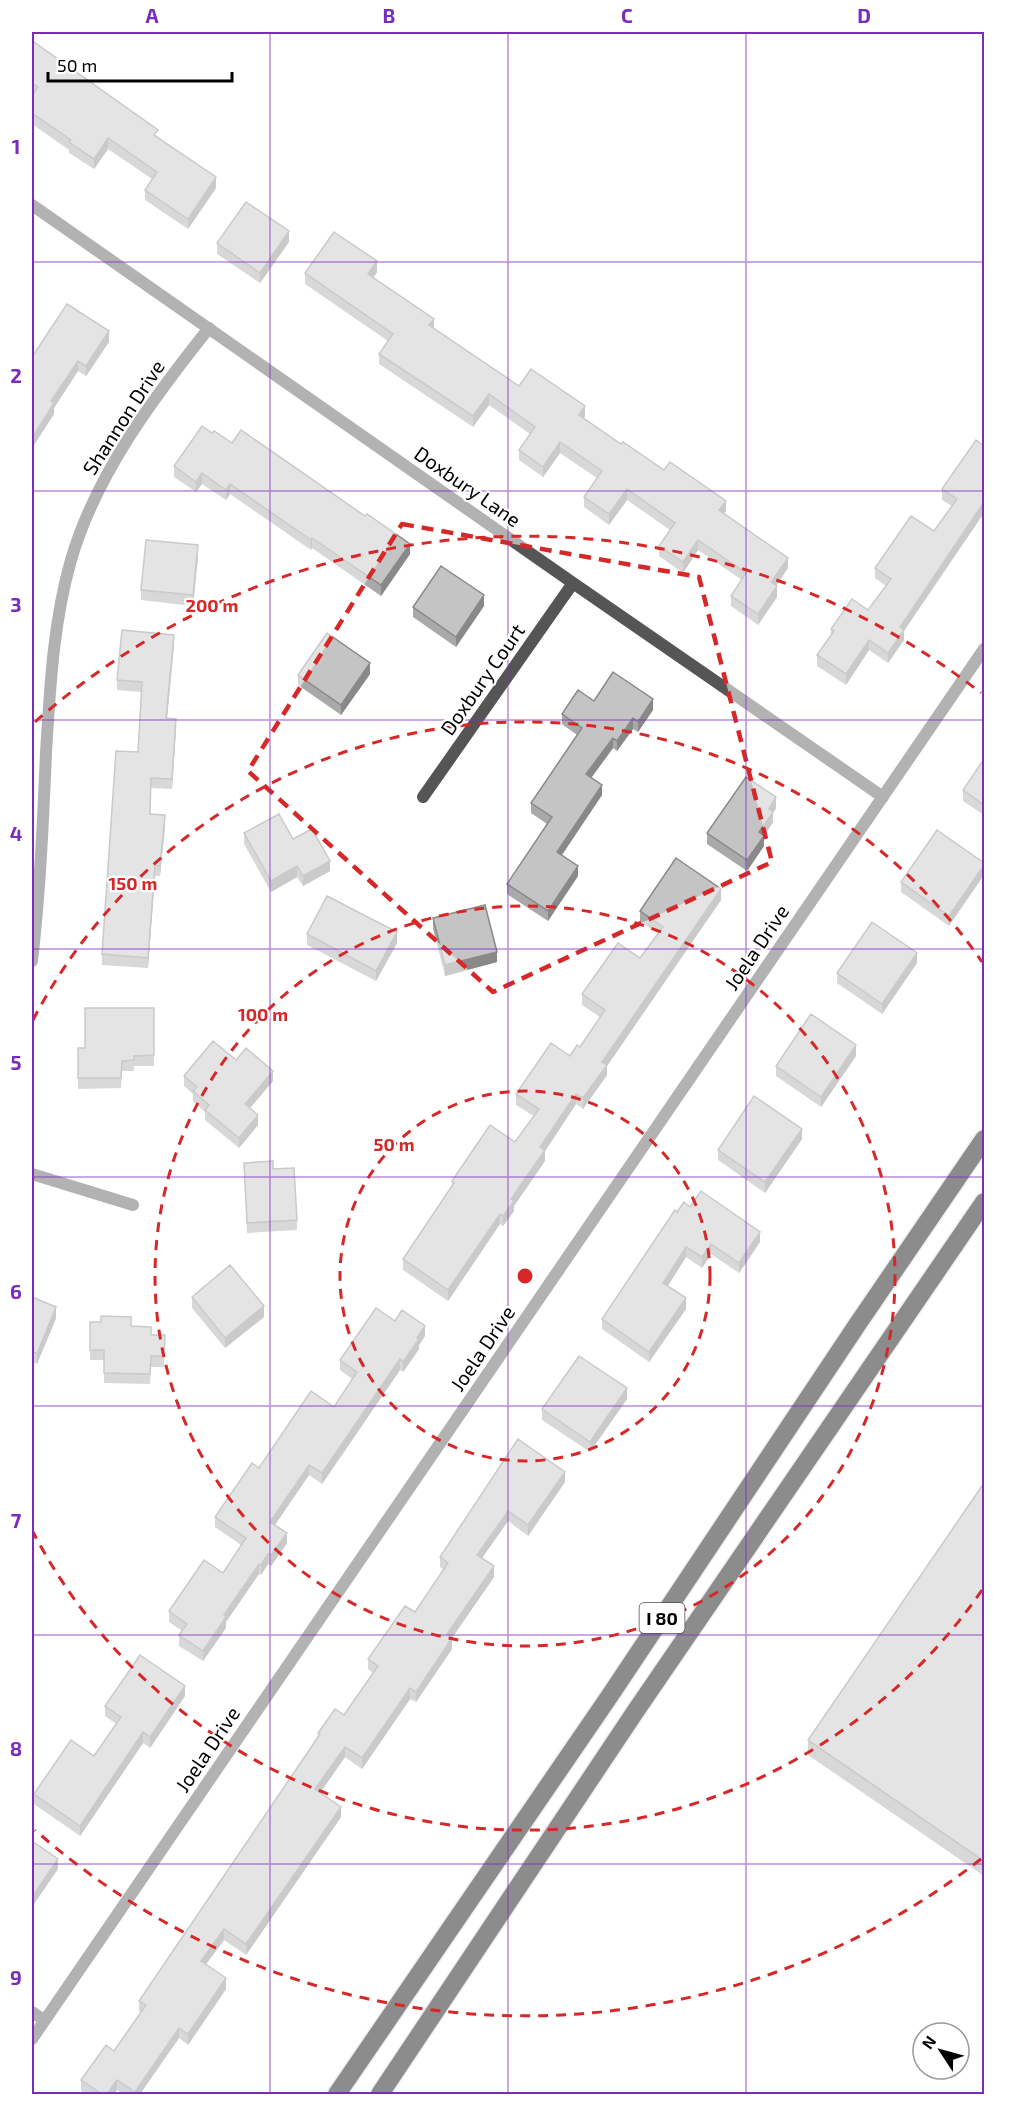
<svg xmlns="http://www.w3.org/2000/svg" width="1016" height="2126" font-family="'Exo 2',sans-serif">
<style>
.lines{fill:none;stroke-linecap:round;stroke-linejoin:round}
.motorway-casing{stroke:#dbdbdb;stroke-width:21}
.minor{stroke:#555;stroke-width:12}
.motorway{stroke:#000;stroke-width:18}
.wall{fill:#a9a9a9}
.shaded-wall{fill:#898989}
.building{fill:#c4c4c4;stroke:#898989;stroke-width:1.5}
.marked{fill:none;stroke:#d62828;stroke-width:4.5;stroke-dasharray:12 8;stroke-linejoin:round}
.grid{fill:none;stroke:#7b2cbf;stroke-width:1.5;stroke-opacity:0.55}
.ring{fill:none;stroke:#d62828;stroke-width:3;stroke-dasharray:10 8}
.labels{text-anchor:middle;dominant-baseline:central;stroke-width:4.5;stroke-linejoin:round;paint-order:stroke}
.shield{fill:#fff;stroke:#4c4c4c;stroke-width:1.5}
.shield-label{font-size:18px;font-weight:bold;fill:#000}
.street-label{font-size:20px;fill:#000;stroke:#fff}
.centre{fill:#d62828;stroke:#fff;stroke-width:3}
.ring-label{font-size:18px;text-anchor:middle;font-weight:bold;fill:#d62828;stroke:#fff;stroke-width:4.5;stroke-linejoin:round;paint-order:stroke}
.neatline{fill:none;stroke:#7b2cbf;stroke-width:2}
.grid-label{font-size:20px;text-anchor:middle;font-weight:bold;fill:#7b2cbf}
</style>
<rect width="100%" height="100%" fill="#fff"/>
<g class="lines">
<defs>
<path id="motorway" d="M337 2094 611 1694 857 1325 984 1139
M380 2094 635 1712 984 1202"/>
</defs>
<use href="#motorway" class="motorway-casing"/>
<path class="minor" d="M32 205 573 583 883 797
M423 797 573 583
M32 961C40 892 43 823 46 753 50 688 53 623 71 560 96 474 154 397 209 328
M32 1174 133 1205
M32 2012 44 2020
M32 2039 984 649"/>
<use href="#motorway" class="motorway"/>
</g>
<path class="wall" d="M32 45 158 137 216 188 188 229 145 200V190L152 179 108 149 94 169 69 153V150L32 124V96L33 94H32Z
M289 242 260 283 217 254V243Z
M377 272 373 278 434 328 519 386 585 416 584 418 621 444 664 470 726 511 724 513 788 568 776 586 777 597 758 625 731 606V596L742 580 698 550 683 573 659 556V546L670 530 627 500 609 525 584 507V497L597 478 560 453 543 477 519 460V450L530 434 489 405 473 427 379 364V354L388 341 305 284V273Z
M109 342 86 376 78 371 54 408V414L34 445 32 444V357Z
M212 433 232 443 410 554 381 596 312 548 311 550 230 494 226 500 202 484 196 492 174 477V466Z
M984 446 904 631V640L888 663 869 650 846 685 817 666V655L831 635V629L868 610 886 586 875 578V568L934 531 952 506 942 500V489Z
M198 556 193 606 141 600V590Z
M484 606 456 647 413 617V607Z
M174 645 167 718 176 729 172 789 151 788 150 814 165 826 160 876H155L148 968 102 965V954L138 752 141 692 117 690V680Z
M370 674 341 715 298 685V675Z
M594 701 653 710 638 732 633 729 617 751 613 748 591 778 602 795 562 855 578 876 548 921 507 894V884L547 824 531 813V803L577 735 562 724V714Z
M984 759V815L963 801V790Z
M776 808 773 813V822L764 836V846L747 871 707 844V833Z
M244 833 293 839 330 871 303 886 297 877 271 892 244 844Z
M984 863 949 926 901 892V882Z
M721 900 607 1066V1075L583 1109 576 1104 545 1150V1161L514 1206V1211L503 1226 500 1224 448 1301 403 1270V1259L452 1186V1181L515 1142 534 1116 516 1105V1094L570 1056 580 1047 600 1017 582 1005V994L640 958 658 934 640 921V911Z
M433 918 497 962 445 976 433 929Z
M307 934 397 943 376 981 307 945Z
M917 963 882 1014 837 983V973Z
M154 1008V1066H134V1071H122L121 1088 78 1089V1048H85Z
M856 1056 821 1107 776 1076V1066Z
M236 1060 273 1081 250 1108 258 1125 239 1148 205 1120V1112L193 1101V1094L184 1086V1076Z
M802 1139 765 1193 718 1160V1150Z
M244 1163 273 1169 297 1220V1230L247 1233Z
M690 1207 760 1242 739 1273 711 1254 702 1268 686 1257 668 1286 686 1309 649 1362 602 1329V1319Z
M32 1297 56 1318 37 1364 32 1362Z
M192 1297 264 1317 225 1348 192 1308Z
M395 1321 425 1336 419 1345V1349L403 1372 400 1370 322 1484 309 1475 275 1525 287 1543 271 1566 268 1564 261 1575 259 1574 226 1622V1628L203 1661 179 1646V1635L182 1631 169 1622V1611L223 1573 241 1545 215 1527V1517L259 1468 334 1407 352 1379 340 1370V1360Z
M90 1322 131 1326 151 1335H165L164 1367H151L150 1384 104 1383V1360H90Z
M627 1399 590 1452 542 1420V1409Z
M518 1439 565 1482 528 1536 508 1521 482 1558 494 1577 452 1638V1649L416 1702 410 1699 362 1769 345 1757 320 1793 341 1817 246 1955 224 1940 206 1964 226 1989 188 2045 179 2038 140 2094H123L117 2090 114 2094H87L81 2091V2080L114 2051 141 2012 139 2011V2001L312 1746 318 1736V1733L344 1715 373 1673 368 1669V1659L415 1612 444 1570 440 1567V1557Z
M984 1483V1876L808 1755V1740Z
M185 1696 150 1748 143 1743 80 1836 34 1804V1794L94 1756 116 1724 105 1716V1706Z"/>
<path class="shaded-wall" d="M108 138V149L94 169V159Z
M216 177V188L188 229V219Z
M289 231V242L260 283V273Z
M377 261V272L368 285V274Z
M434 319V329L429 325Z
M109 331V342L86 376V366Z
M78 361V371L54 408V414L34 445V435L51 401Z
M489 394V405L473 427V416Z
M585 406V416L579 425V415Z
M560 442V453L543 477V467Z
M202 473V484L196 492V482Z
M230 484V494L226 500V490Z
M627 489V500L609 525V514Z
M726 501V511L719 520V510Z
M984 502V513L904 631V640L888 663V653L900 627Z
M312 538V548L311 550V540Z
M698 540V550L683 573V562Z
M410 544V554L381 596V585Z
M198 545V556L193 606V595Z
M788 558V568L771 593V582Z
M777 586V597L758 625V614Z
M484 595V606L456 647V637Z
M174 635V645L166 729V718Z
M869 640V650L846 685V674Z
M370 663V674L341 715V705Z
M653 699V710L638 732V722Z
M633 718V729L617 751V741Z
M176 719V729L172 789V779Z
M613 738V748L586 785V774Z
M602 785V795L557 862V852Z
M776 797V808L773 813V822L764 836V846L747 871V860L769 809Z
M165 815V826L160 876V866Z
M330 861V871L303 886V876Z
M155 865V876L148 968V958Z
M984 865V875L949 926V916Z
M297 866V877L271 892V881Z
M578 866V876L548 921V911Z
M721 889V900L607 1066V1075L583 1109V1098L602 1062Z
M397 932V943L376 981V971Z
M497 952V962L445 976V965Z
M917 953V963L882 1014V1004Z
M856 1045V1056L821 1107V1097Z
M273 1071V1081L245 1114V1104Z
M576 1094V1104L542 1156 545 1150V1161L514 1206V1211L503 1226V1216L511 1199 540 1147Z
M258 1115V1125L239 1148V1138Z
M802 1129V1139L765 1193V1182Z
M500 1214V1224L448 1301V1290Z
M760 1232V1242L739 1273V1263Z
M711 1244V1254L702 1268V1257Z
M686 1247V1257L663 1293V1283Z
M686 1298V1309L649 1362V1352Z
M264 1306V1317L225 1348V1338Z
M56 1307V1318L37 1364V1354Z
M425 1326V1336L419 1345V1349L403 1372V1362L417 1338Z
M400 1359V1370L322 1484V1473Z
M627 1388V1399L590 1452V1442Z
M309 1465V1475L270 1532V1522Z
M565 1472V1482L528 1536V1525Z
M508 1511V1521L477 1565V1555Z
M287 1533V1543L271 1566V1555Z
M268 1554V1564L261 1575V1565Z
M259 1564V1574L226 1622V1628L203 1661V1651L224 1615Z
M494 1566V1577L447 1645V1634Z
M452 1638V1649L416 1702V1692Z
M185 1686V1696L150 1748V1737Z
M410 1688V1699L362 1769V1758Z
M143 1732V1743L80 1836V1826Z
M345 1747V1757L315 1800V1789Z
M341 1807V1817L246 1955V1944Z
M58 1859V1869L32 1907V1897Z
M224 1929V1940L201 1971V1961Z
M226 1978V1989L188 2045V2034Z
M179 2028V2038L140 2094H135V2092Z
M117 2080V2090L114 2094H107Z"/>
<path class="building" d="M34 42 158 130 154 135 216 177 188 219 145 190 157 172 108 138 94 159 69 142 71 140 32 113V96L38 87 32 83V45Z
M246 202 289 231 260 273 217 243Z
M334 232 377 261 368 274 434 319 429 325 519 386 531 369 585 406 579 415 621 444 623 442 664 470 670 462 726 501 719 510 788 558 771 582 777 586 758 614 731 596 746 573 698 540 683 562 659 546 675 523 627 489 609 514 584 497 602 471 560 442 543 467 519 450 535 427 489 394 473 416 379 354 393 334 305 273Z
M67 304 109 331 86 366 78 361 51 401 54 403 34 435 32 433V357Z
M202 426 212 433 214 431 232 443 241 430 365 516 367 514 410 544 381 585 312 538 311 540 230 484 226 490 202 473 196 482 174 466Z
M976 440 984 446V502L900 627 904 630 888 653 869 640 846 674 817 655 834 631 831 629 852 599 868 610 891 579 875 568 911 516 934 531 957 499 942 489Z
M146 540 198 545 193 595 141 590Z
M441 566 484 595 456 637 413 607Z
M122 630 174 635 166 718 176 719 172 779 151 778 150 814 165 815 160 866 155 865 148 958 102 954 116 751 138 752 142 682 117 680Z
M327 633 370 663 341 705 298 675Z
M613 672 653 699 638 722 633 718 617 741 613 738 586 774 602 785 557 852 578 866 548 911 507 884 552 817 531 803 582 728 562 714 578 690 594 701Z
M984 759V805L963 790Z
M746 777 776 797 769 809 773 812 759 832 764 836 747 860 707 833Z
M279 814 293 839 312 829 330 861 303 876 297 866 271 881 244 833Z
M937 830 984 863V865L949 916 901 882Z
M676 858 721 889 602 1062 607 1065 583 1098 576 1094 540 1147 545 1150 511 1199 514 1201 503 1216 500 1214 448 1290 403 1259 454 1183 452 1181 490 1125 515 1142 539 1109 516 1094 551 1043 570 1056 577 1045 580 1047 605 1010 582 994 618 943 640 958 663 927 640 911Z
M327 896 397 932 376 971 307 934Z
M485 905 497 952 445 965 433 918Z
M872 922 917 953 882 1004 837 973Z
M85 1008H154V1055L134 1056V1060L122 1061 121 1078H78V1048H85Z
M811 1014 856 1045 821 1097 776 1066Z
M213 1041 236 1060 246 1048 273 1071 245 1104 258 1115 239 1138 205 1110 209 1105 193 1091 197 1087 184 1076Z
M754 1096 802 1129 765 1182 718 1150Z
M273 1161V1169L294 1168 297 1220 247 1223 244 1163Z
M701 1191 760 1232 739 1263 711 1244 702 1257 686 1247 663 1283 686 1298 649 1352 602 1319 675 1210 677 1212 684 1202 690 1207Z
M230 1265 264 1306 225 1338 192 1297Z
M32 1297 56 1307 37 1354 32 1351Z
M376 1308 395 1321 402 1310 425 1326 417 1338 419 1339 403 1362 400 1359 322 1473 309 1465 270 1522 287 1533 271 1555 268 1554 261 1565 259 1564 224 1615 226 1617 203 1651 179 1635 187 1624 169 1611 204 1560 223 1573 246 1538 215 1517 252 1463 259 1468 311 1391 334 1407 357 1372 340 1360Z
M101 1316 131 1317V1326L151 1327V1335H165L164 1356H151L150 1374 104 1373V1350H90V1322H101Z
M579 1356 627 1388 590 1442 542 1409Z
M518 1439 565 1472 528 1525 508 1511 477 1555 494 1566 447 1634 452 1638 416 1692 410 1688 362 1758 345 1747 315 1789 341 1807 246 1944 224 1929 201 1961 226 1978 188 2034 179 2028 135 2092 117 2080 107 2094H102L81 2080 106 2045 114 2051 146 2005 139 2001 312 1746 320 1734 318 1733 335 1709 344 1715 378 1666 368 1659 405 1606 415 1612 448 1563 440 1557Z
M984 1483V1861L808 1740Z
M140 1655 185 1686 150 1737 143 1732 80 1826 34 1794 71 1740 94 1756 121 1717 105 1706Z
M32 1841 58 1859 32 1897Z"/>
<path d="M0 0H1016V2126H0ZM402 524 699 577 772 862 493 992 248 771Z" fill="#fff" fill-opacity=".55" fill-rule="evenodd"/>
<path class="marked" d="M402 524 699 577 772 862 493 992 248 771Z"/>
<path class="grid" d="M270 32V2094M508 32V2094M746 32V2094M32 262H984M32 491H984M32 720H984M32 949H984M32 1177H984M32 1406H984M32 1635H984M32 1864H984"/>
<g class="ring">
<circle cx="525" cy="1276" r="185"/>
<circle cx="525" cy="1276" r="370"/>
<path d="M982 1590A555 555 0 0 1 33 1532M33 1020A555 555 0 0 1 982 962"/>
<path d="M981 1859A740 740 0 0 1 35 1830M35 722A740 740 0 0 1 981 693"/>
</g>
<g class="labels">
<rect class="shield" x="639.5" y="1603" width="45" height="30" rx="4.5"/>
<g class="shield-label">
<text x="662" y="1618">I 80</text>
</g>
<g class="street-label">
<text transform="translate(123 417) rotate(-57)">Shannon Drive</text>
<text transform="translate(468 486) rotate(35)">Doxbury Lane</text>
<text transform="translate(482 679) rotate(-55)">Doxbury Court</text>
<text transform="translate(756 947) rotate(-56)">Joela Drive</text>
<text transform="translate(482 1348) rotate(-56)">Joela Drive</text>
<text transform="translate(207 1749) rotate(-56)">Joela Drive</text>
</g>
</g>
<circle cx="525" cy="1276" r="9" class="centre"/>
<g class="ring-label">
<text x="212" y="612">200 m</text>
<text x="133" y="890">150 m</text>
<text x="263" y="1021">100 m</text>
<text x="394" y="1151">50 m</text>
</g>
<rect width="1016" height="2126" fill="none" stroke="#ffffff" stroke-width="66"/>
<g transform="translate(941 2051) rotate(306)"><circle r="28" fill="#ffffff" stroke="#999999" stroke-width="1.5"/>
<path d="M0-4.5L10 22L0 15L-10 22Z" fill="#000000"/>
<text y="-9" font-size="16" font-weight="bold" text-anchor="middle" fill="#000000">N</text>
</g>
<path d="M48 72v9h184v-9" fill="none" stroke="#000000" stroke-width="3"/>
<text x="57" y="72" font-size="18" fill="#000000" stroke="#ffffff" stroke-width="4.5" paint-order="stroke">50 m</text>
<rect x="33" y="33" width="950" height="2060" class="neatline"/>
<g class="grid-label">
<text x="152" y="23">A</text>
<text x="389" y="23">B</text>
<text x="627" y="23">C</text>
<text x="864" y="23">D</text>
<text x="16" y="154">1</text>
<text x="16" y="383">2</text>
<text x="16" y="612">3</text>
<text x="16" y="841">4</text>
<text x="16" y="1070">5</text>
<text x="16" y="1299">6</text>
<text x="16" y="1528">7</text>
<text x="16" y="1756">8</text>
<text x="16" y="1985">9</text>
</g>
</svg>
